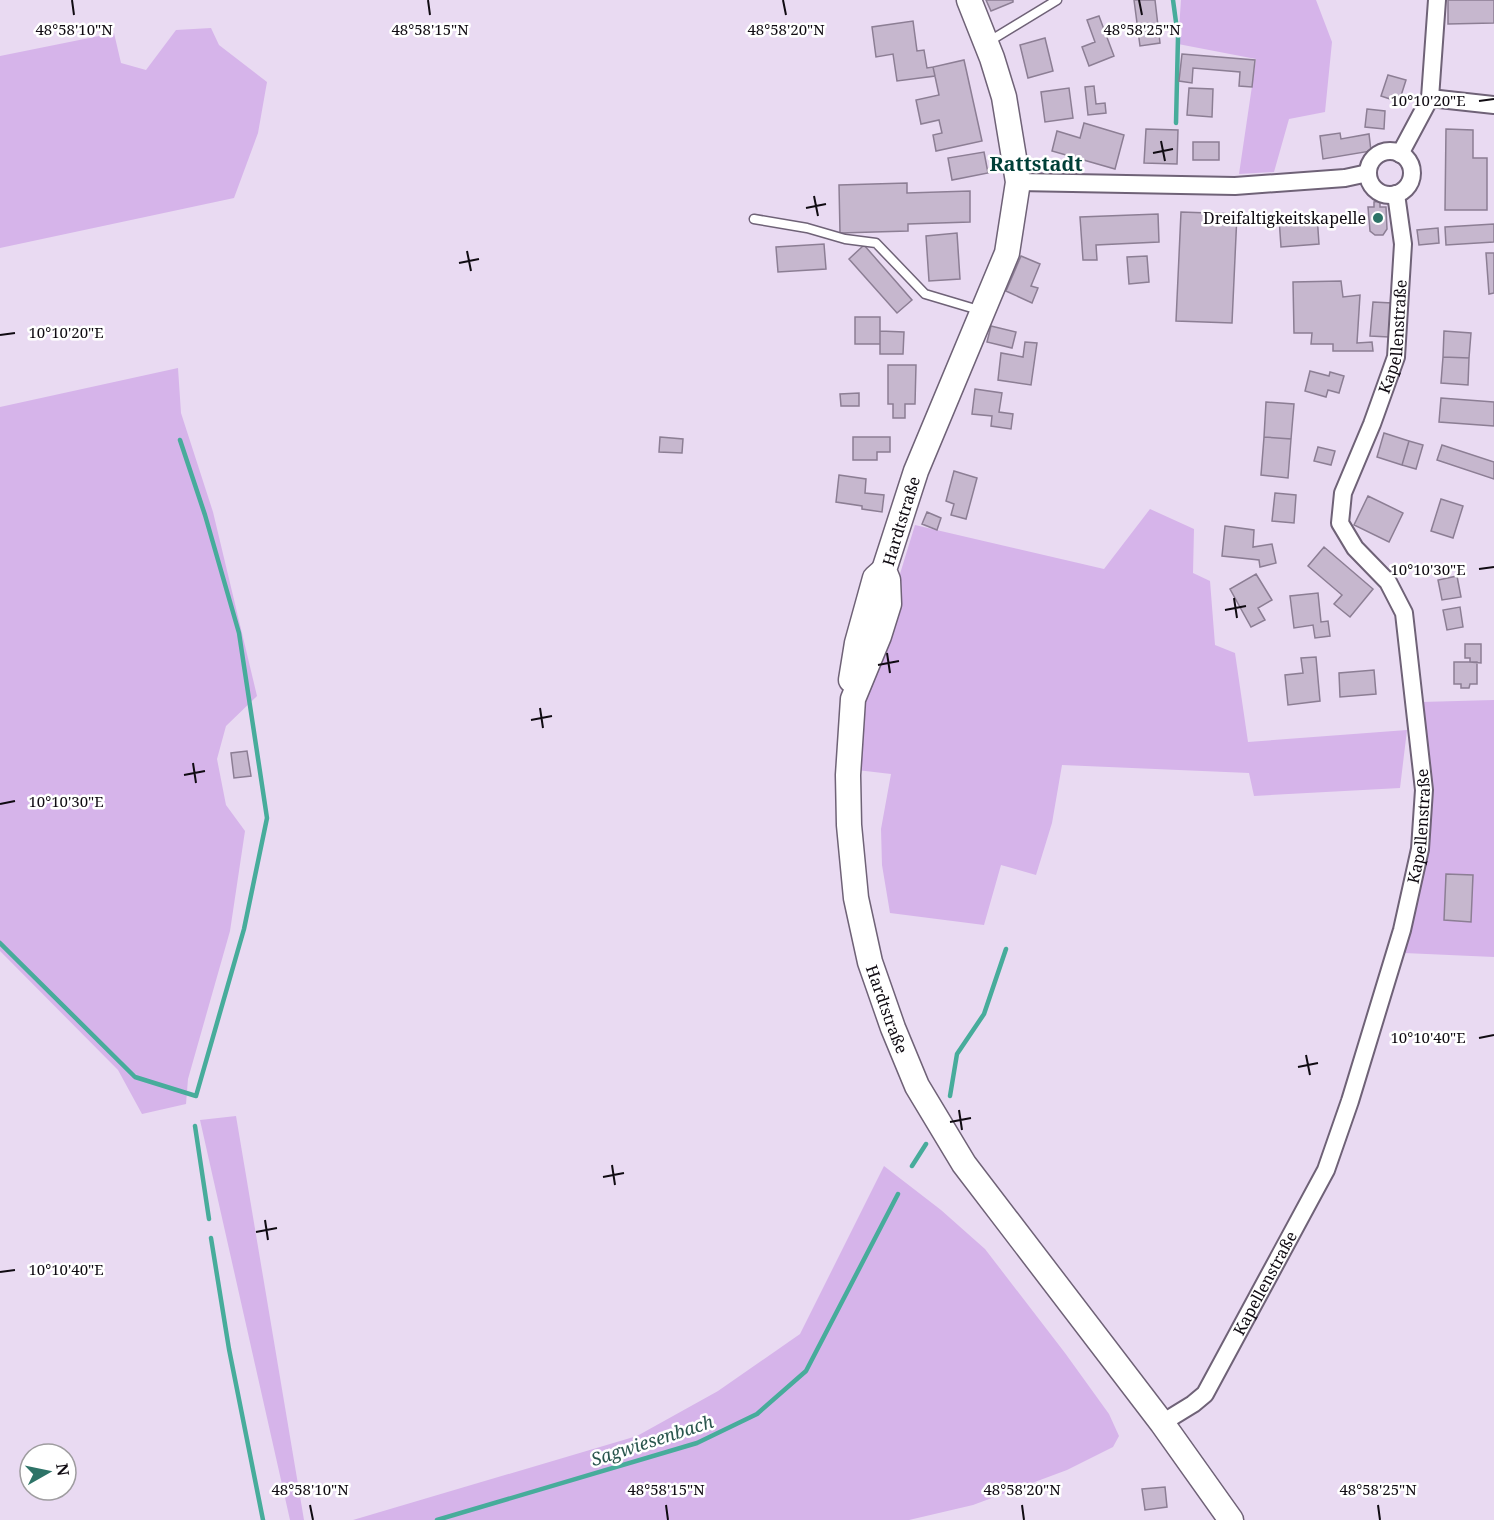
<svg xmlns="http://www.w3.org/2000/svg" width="1494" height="1520" font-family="'Noto Serif',serif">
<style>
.green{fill:#d6b4ea}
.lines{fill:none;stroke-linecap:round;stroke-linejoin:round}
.stream{stroke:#47ac9b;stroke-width:4.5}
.building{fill:#c6b7ce;stroke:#8c7e94;stroke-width:1.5}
.lane-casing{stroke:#6f6277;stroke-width:11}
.street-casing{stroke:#6f6277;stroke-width:20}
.secondary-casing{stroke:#6f6277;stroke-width:27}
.lane{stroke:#fff;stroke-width:8}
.street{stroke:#fff;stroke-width:16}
.secondary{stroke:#fff;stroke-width:24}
.ticks{fill:none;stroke:#100b12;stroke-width:2}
.poi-dot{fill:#2d7367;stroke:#fff;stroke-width:2}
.labels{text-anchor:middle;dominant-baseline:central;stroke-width:5;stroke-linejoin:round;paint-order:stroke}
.poi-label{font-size:16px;fill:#100b12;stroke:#fff;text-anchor:end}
.street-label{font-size:16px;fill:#100b12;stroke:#fff}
.water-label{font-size:18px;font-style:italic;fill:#29554d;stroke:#fff}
.quarter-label{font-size:20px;font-weight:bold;fill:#003f37;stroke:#fff}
.ticks-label{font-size:15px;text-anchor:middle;fill:#100b12;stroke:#fff;stroke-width:5;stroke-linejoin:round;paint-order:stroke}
</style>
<rect width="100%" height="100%" fill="#e9daf2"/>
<path class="green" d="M1181 0H1316L1332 42 1325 112 1289 119 1274 172 1239 174 1256 59 1178 44Z
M211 28 219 45 267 82 258 133 234 198 0 248V56L114 33 121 63 146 70 176 30Z
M178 368 181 413 213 512 257 696 226 726 217 759 226 805 245 831 230 931 188 1079 186 1104 142 1114 118 1070 0 951V407Z
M1150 509 1194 529 1193 573 1210 581 1215 645 1235 653 1248 742 1407 730 1400 788 1254 796 1249 773 1062 765 1052 823 1036 875 1001 865 984 925 890 913 882 865 881 829 891 774 857 770 860 704 915 525 1104 569Z
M1494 700V957L1404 953 1426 827 1421 702Z
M236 1116 302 1508 304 1520H290L200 1120Z
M884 1166 941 1210 985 1249 1065 1353 1109 1414 1119 1436 1113 1447 1067 1470 973 1505 909 1520H353L637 1436 718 1391 800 1334Z"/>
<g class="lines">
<path class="stream" d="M1173 0 1178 37 1176 123
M0 943 135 1077 196 1096 244 929 267 818 239 633 205 515 180 440
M950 1096 957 1054 984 1014 1006 949
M195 1126 209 1219
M912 1166 926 1144
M211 1238 229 1349 263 1520
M437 1520 697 1443 757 1414 806 1371 898 1194"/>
</g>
<path class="building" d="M986 0H1013V2L991 11Z
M1134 0H1155L1160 43 1140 46Z
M1448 0H1494V23L1448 24Z
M1099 16 1114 56 1089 66 1082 47 1095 42 1087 20Z
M913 21 917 51 924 50 927 68 933 67 935 76 897 81 893 54 876 57 872 27Z
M1045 38 1053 71 1028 78 1020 45Z
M1182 54 1255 60 1252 87 1239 86 1240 72 1193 68 1192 83 1179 81Z
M964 60 982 141 936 151 933 135 942 133 939 120 921 124 916 100 939 95 933 67Z
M1388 75 1406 80 1399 102 1381 96Z
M1094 86 1096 104 1105 103 1106 113 1088 115 1085 87Z
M1069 88 1073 118 1045 122 1041 92Z
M1189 88 1213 89 1212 117 1187 115Z
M1367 109 1385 111 1384 129 1365 127Z
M1084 123 1124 135 1115 169 1052 151 1057 131 1080 138Z
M1146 129 1178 130 1177 164 1144 163Z
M1446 129 1473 130V158H1487V210H1445Z
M1340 133 1341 139 1369 134 1371 151 1323 159 1320 136Z
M1193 142H1219V160H1193Z
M984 152 988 173 952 180 948 158Z
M907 183V193L970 191V222L908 224V231L840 233 839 185Z
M1380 201V207H1386L1387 229 1383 235H1375L1370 231 1368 207H1374V202Z
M1181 212 1237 214 1232 323 1176 321Z
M1158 214 1159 242 1096 245 1097 260H1083L1080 217Z
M1317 215 1319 244 1281 247 1279 218Z
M1494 224V242L1446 245 1445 227Z
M1438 228 1439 243 1419 245 1417 230Z
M957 233 960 279 929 281 926 236Z
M824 244 826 269 778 272 776 247Z
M864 245 912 300 897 313 849 259Z
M1486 253H1494V293L1489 294Z
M1021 256 1040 264 1031 286 1038 288 1032 303 1006 291Z
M1147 256 1149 282 1129 284 1127 257Z
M1341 281 1343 297 1360 295 1357 343 1372 342 1373 351H1333V344H1311L1312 333H1294L1293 282Z
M1373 302 1392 303 1389 337 1370 336Z
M855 317H880V344H855Z
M991 326 1016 332 1012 348 987 342Z
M880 331 904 332 903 354H880Z
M1444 331 1471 333 1469 358 1443 357Z
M1025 342 1037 343 1031 385 998 380 1001 353 1023 357Z
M1443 357 1469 358 1468 385 1441 383Z
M888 365H916L915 404H905V418H893V404H888Z
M1310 371 1329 376 1330 372 1344 376 1339 393 1328 390 1326 397 1305 391Z
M975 389 1002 393 999 412 1013 414 1011 429 991 426 992 416 972 414Z
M859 393V406H841L840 394Z
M1441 398 1494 402V426L1439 422Z
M1266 402 1294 404 1291 439 1264 437Z
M1384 433 1409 441 1402 465 1377 457Z
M660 437 683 439 682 453 659 452Z
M853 437H890V452H877V460H853Z
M1264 437 1291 439 1288 478 1261 475Z
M1409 441 1423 445 1416 469 1402 465Z
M1442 445 1494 462V479L1437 460Z
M1318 447 1335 451 1331 465 1314 461Z
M954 471 977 478 966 519 951 515 954 504 946 501Z
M839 475 866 479 865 493 884 495 882 512 862 509V506L836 502Z
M1275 493 1296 495 1294 523 1272 521Z
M1368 496 1403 513 1389 542 1354 525Z
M1441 499 1463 506 1453 538 1431 531Z
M927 512 941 518 937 530 922 524Z
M1225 526 1254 530 1253 547 1272 544 1276 563 1260 567 1259 560 1222 556Z
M1324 547 1373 589 1350 617 1334 604 1342 595 1308 566Z
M1256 574 1272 600 1258 608 1265 620 1251 627 1230 589Z
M1457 576 1461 597 1442 600 1438 580Z
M1318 593 1321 622 1328 621 1330 636 1315 638 1313 625 1294 628 1290 596Z
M1460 607 1463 627 1447 630 1443 610Z
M1465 644H1481V663L1470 662V658H1465Z
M1316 657 1320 701 1288 705 1285 675 1303 673 1301 658Z
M1454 662H1477V684H1470L1469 688H1461V684H1454Z
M1374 670 1376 694 1340 697 1339 673Z
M247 751 251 776 234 778 231 753Z
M1446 874 1473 875 1471 922 1444 920Z
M1165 1487 1167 1507 1145 1510 1142 1489Z"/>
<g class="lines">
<defs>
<path id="lane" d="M988 42 1057 0
M754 219 807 228 845 239 876 243 925 294 982 311"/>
<g id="street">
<path d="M1430 98 1494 105"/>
<circle cx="1390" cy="173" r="22"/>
<path d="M1400 154 1430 98 1437 0"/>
<path d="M1018 182 1235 186 1345 178 1368 173"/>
<path id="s1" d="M1162 1423 1193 1404 1205 1394 1326 1170 1350 1101 1402 930 1420 849 1424 790 1404 613 1388 582 1355 548 1340 523 1343 493 1372 424 1396 357 1403 244 1396 194"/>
</g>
<g id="secondary">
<path id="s2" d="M969 0 992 58 1004 97 1018 182 1007 253 916 471 884 570 888 580 889 604 879 636 853 699 848 775 849 825 856 898 870 962 893 1028 917 1086 964 1164 1162 1423 1231 1520"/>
<path d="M851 680 857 643 875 578 884 570"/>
</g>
</defs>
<use href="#lane" class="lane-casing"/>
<use href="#street" class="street-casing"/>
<use href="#secondary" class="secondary-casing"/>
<use href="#lane" class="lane"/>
<use href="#street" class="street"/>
<use href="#secondary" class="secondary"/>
</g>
<path class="ticks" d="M72 0 74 15M428 0 430 15M783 0 786 15M1139 0 1142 15M1479 101 1494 99M1161 141 1165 161M1153 153 1173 149M814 196 818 216M806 208 826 204M467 251 471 271M459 263 479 259M0 335 15 333M1479 569 1494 567M1234 598 1237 618M1225 610 1246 606M887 653 890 673M878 665 899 661M540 708 543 728M531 720 552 716M193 763 196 783M184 775 205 771M0 804 15 801M1479 1038 1494 1035M1306 1055 1310 1075M1298 1067 1318 1063M959 1110 962 1130M950 1122 971 1118M612 1165 615 1185M603 1177 624 1173M265 1220 268 1240M256 1232 277 1228M0 1272 15 1270M310 1505 313 1520M666 1505 668 1520M1022 1505 1024 1520M1378 1505 1380 1520"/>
<circle class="poi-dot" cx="1378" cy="218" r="6"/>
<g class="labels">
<g class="poi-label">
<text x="1366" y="218">Dreifaltigkeitskapelle</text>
</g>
<g class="street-label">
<text stroke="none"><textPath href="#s1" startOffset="1186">Kapellenstraße</textPath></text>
<text transform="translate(901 521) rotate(-73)">Hardtstraße</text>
<text stroke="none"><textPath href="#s1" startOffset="664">Kapellenstraße</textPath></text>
<text stroke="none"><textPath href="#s2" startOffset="1053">Hardtstraße</textPath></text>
<text stroke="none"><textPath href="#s1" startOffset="178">Kapellenstraße</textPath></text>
</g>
<g class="water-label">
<text transform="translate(652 1440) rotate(-18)">Sagwiesenbach</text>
</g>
<g class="quarter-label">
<text x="1036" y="163">Rattstadt</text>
</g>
</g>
<g class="ticks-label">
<text x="74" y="35">48°58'10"N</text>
<text x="430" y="35">48°58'15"N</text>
<text x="786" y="35">48°58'20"N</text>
<text x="1142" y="35">48°58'25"N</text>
<text x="1428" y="106">10°10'20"E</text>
<text x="66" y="338">10°10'20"E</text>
<text x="1428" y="575">10°10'30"E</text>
<text x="66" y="807">10°10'30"E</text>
<text x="1428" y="1043">10°10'40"E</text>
<text x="66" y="1275">10°10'40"E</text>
<text x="310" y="1495">48°58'10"N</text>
<text x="666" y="1495">48°58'15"N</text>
<text x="1022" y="1495">48°58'20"N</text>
<text x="1378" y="1495">48°58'25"N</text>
</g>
<g transform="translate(48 1472) rotate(81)"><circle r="28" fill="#ffffff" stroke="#9f9da0" stroke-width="1.5"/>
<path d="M0-4.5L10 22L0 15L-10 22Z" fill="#2d7367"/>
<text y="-9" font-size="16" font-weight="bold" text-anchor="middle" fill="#100b12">N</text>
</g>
</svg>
